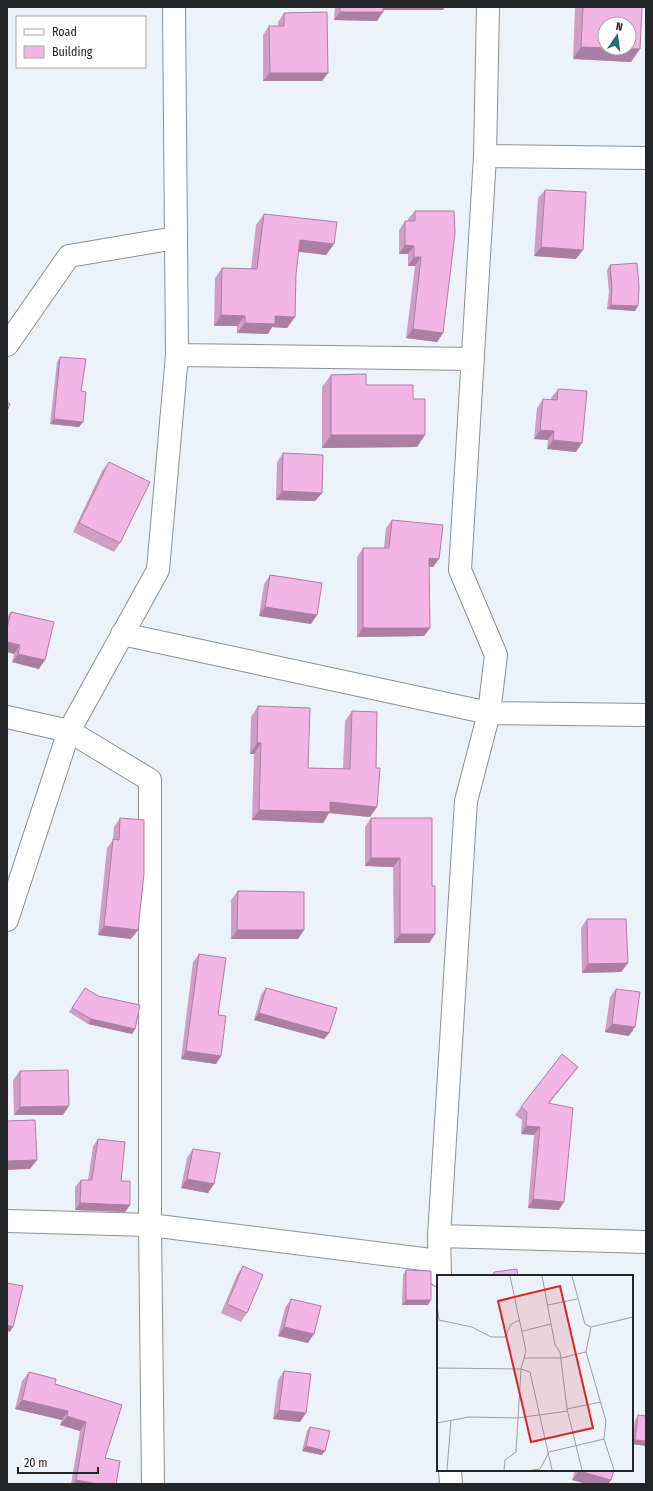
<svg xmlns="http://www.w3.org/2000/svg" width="653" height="1491" font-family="'Fira Sans Condensed',sans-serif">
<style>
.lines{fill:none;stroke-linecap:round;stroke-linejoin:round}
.minor-casing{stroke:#8b9098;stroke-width:24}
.minor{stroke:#fff;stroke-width:22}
.wall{fill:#d19cc6}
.shaded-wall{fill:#aa7fa1}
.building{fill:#f3b5e6;stroke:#aa7fa1}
.inset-road{fill:none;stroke:#9ca0a6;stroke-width:1}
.view{fill:#d62828;fill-opacity:0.15;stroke:#d62828;stroke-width:2}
.inset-edge{fill:none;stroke:#232528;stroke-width:2}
</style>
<rect width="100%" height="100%" fill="#ecf2fa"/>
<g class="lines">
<defs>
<path id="minor" d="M485 156 646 158
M7 345 69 256 175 238
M177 355 473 359
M122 634 489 713 646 715
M7 717 69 731 150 780V1225L153 1484
M7 920 69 731 158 570 177 355 174 7
M7 1221 150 1225 439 1261
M439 1236 646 1242
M440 1276 439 1236 466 801 489 713 496 655 460 570 485 156 488 7
M450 1470 451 1484"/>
</defs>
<use href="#minor" class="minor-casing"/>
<use href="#minor" class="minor"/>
</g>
<path class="wall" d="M335 7H445L443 10H383L377 21 334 20Z
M575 7H642L631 62 573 59Z
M284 13 328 73 322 81H263V35L269 26H278V22Z
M545 190 576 259 534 256 538 198Z
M415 211 443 333 437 342 406 338 415 266H408V254H399V230L405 221H408V219Z
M264 214 334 244 326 255 298 251 296 274 295 317 287 328 272 327 268 334 237 333V326H214L215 278 222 268 251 269 256 225Z
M610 265 635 311 607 309 609 292 607 270Z
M60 357 81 391 79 427 50 424 57 362Z
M331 375 413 399 417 447 322 448V387Z
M558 389 576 452 547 449 548 440 534 439 537 408 543 399 551 400V398Z
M283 453 322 493 315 501 276 500 277 462Z
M109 462 120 543 114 552 73 532 102 471Z
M392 520 439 559 433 567H429L430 628 424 636 357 637V557L363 548H384L386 528Z
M270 575 311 624 259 616 264 584Z
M11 612 39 669 12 662 14 654 7 652V617Z
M258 706 308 768 343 769 345 721 352 711 370 817 329 813 323 823 252 820 254 754H250L251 717Z
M120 818 131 939 98 935 107 848 113 840 114 827Z
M371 818 432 886 435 934 429 943H394L393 867 365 866V827Z
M238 891 298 939H231V900Z
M587 919 628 963 621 972 582 973 581 928Z
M199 954 218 1015 221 1056 216 1064 181 1059 193 962Z
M266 988 329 1033 324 1039 254 1020 261 995Z
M616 989 629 1036 605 1032 610 997Z
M82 992 135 1029 132 1034 88 1024 69 1012Z
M578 1067 572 1075 549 1103 559 1210 528 1208 534 1135 521 1134 522 1120 515 1115 521 1107Z
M20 1071 63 1115H14L13 1080Z
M98 1139 121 1181 130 1205 125 1212 75 1210V1187L81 1180H88L93 1146Z
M193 1149 214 1184 208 1193 181 1188 187 1158Z
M243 1266 247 1313 241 1322 221 1313 237 1275Z
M406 1270 428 1305H402L403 1275Z
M494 1272 518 1276H491Z
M291 1299 308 1343 278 1336 285 1308Z
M284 1371 300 1422 273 1419 278 1380Z
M29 1372 55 1384 122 1405 105 1458 116 1484H71L80 1431 60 1425 62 1420 15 1409 22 1381Z
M638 1415 646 1446 632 1444 635 1420Z
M310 1427 322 1455 302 1451 307 1431Z
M575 1470H614L611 1480 608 1484H587L572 1480Z"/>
<path class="shaded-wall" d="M379 7H445L443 10H377Z
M340 12H383L377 21 334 20Z
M581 47 640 49 631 62 573 59Z
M270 73H328L322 81H263Z
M300 240 334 244 326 255 292 251Z
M405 245 414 246 408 254H399Z
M541 247 583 250 576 259 534 256Z
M414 257H421L415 266H408Z
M611 305 638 306 635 311 607 309Z
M221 315 245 316 237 326H214Z
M275 316 295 317 287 328 272 327 268 334 237 333 245 323Z
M413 329 443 333 437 342 406 338Z
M54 419 83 422 79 427 50 424Z
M540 430 554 431 548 440 534 439Z
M331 435H425L417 447 322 448Z
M553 440 582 443 576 452 547 449Z
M282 491 322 493 315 501 276 500Z
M429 558 439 559 433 567 424 566Z
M265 607 317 615 311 624 259 616Z
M363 628H430L424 636 357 637Z
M7 642 20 645 14 654 7 652Z
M18 654 45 660 39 669 12 662Z
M257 743H261L254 754H250Z
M330 802 377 807 370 817 329 813 323 823 252 820 259 810Z
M371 858H400L393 867 365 866Z
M104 926 138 930 131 939 98 935Z
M237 930H304L298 939H231Z
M400 934H435L429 943H394Z
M628 963 621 972 582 973 588 964Z
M259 1013 329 1033 324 1039 254 1020Z
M91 1019 135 1029 132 1034 88 1024Z
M612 1024 635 1027 629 1036 605 1032Z
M186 1051 221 1056 216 1064 181 1059Z
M578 1067 572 1075 542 1111 548 1103Z
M69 1106 63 1115H14L20 1107Z
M526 1126 540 1127 534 1135 521 1134Z
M37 1160 30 1169 7 1170V1161Z
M187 1179 214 1184 208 1193 181 1188Z
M533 1199 564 1202 559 1210 528 1208Z
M80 1203 130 1205 125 1212 75 1210Z
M406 1300H431L428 1305H402Z
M7 1325 13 1327 10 1332 7 1331Z
M284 1327 314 1334 308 1343 278 1336Z
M22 1400 68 1411 62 1420 15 1409Z
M279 1410 306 1413 300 1422 273 1419Z
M67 1416 86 1422 80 1431 60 1425Z
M635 1440 646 1441V1446L632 1444Z
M306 1446 325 1451 322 1455 302 1451Z
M579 1471 611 1480 608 1484H587L572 1480Z
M76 1480 98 1484H73Z"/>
<path class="building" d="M340 7H383V12H340Z
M583 7H642L640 49 608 48H629V24H605V48L581 47Z
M327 12 328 73H270L269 26H284V13Z
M545 190 586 192 583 250 541 247Z
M415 211H454L455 233 443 333 413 329 421 257H414V246L405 245V221H415Z
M264 214 337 222 334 244 300 240 296 274 295 317 275 316V324L245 323V316L221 315 222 268 257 269Z
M637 263 639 286 638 306 611 305 612 288 610 265Z
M60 357 86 359 81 391 86 392 83 422 54 419Z
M366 374V385H413V399H425V435H331V375Z
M558 389 587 391 582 443 553 440 554 431 540 430 543 399 557 400Z
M7 402 10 404 7 411Z
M283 453 323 455 322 493 282 491Z
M109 462 150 482 120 543 79 523Z
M392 520 443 525 439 559 429 558 430 628H363V548H389Z
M270 575 322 583 317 615 265 607Z
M11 612 54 622 45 660 18 654 20 645 7 642V628Z
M258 706 310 708 308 768 350 769 352 711 377 712 376 768H380L377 807 330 802V812L259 810 261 743H257Z
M120 818 144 820V874L138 930 104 926 113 839 119 840Z
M371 818H432V886H435V934H400V858H371Z
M238 891 304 892V930H237Z
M587 919H626L628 963 588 964Z
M199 954 226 958 218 1015 226 1016 221 1056 186 1051Z
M85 988 98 996 140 1005 135 1029 91 1019 72 1008Z
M266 988 337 1008 329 1033 259 1013Z
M616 989 640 992 635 1027 612 1024Z
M562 1054 578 1067 548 1103 573 1108 564 1202 533 1199 540 1127 526 1126 527 1112 521 1107Z
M68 1070 69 1106 20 1107V1071Z
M35 1120 37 1160 7 1161V1121Z
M98 1139 125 1142 121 1181H130V1205L80 1203 81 1180H92Z
M193 1149 220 1153 214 1184 187 1179Z
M243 1266 263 1275 247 1313 227 1304Z
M517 1269 518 1276H494V1272Z
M406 1270 431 1271V1300H406Z
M7 1283 23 1286 13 1327 7 1325Z
M291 1299 321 1306 314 1334 284 1327Z
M284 1371 311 1374 306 1413 279 1410Z
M29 1372 56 1379 55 1384 122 1405 105 1458 120 1461 116 1484H98L76 1480 86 1422 67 1416 68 1411 22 1400Z
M638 1415 646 1416V1441L635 1440Z
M310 1427 330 1431 325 1451 306 1446Z
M579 1470H614L611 1480 579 1471Z"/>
<g transform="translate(437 1275)">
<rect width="196" height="196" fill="#ecf2fa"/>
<path class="inset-road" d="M105 1 118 70 123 77 130 134 145 195M135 1 148 49 154 52 196 42M0 30 2 45 35 52 54 62H68L74 49 83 45M111 30 140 24M154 52 149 77 169 146 167 164 177 195M86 56 114 49M87 83H124L149 77M0 93 84 94 93 97 115 195M130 134 164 127M0 148 32 142 80 143 131 136M10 195 14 145M67 195 68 185 79 177 84 94 89 76 73 1M95 195 103 194 112 177 167 164"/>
<path class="view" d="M123 11 156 153 94 167 61 26Z"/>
<rect width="196" height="196" class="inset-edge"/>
</g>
<rect width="653" height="1491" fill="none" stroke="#232528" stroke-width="16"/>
<rect x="16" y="16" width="130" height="52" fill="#ffffff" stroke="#a7a8a9"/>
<rect x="24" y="29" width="20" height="6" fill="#ffffff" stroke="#a7a8a9"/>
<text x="52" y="36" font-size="12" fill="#232528">Road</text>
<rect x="24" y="46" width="20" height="12" fill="#f3b5e6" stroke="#a7a8a9"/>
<text x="52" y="56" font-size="12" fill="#232528">Building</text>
<g transform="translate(617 36) rotate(13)"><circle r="19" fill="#ffffff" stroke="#a7a8a9"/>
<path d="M0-3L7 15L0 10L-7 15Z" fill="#256c79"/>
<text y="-6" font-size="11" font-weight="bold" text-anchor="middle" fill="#232528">N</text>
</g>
<path d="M18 1467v6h80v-6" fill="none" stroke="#232528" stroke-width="2"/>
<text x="24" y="1467" font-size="12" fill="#232528" stroke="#ffffff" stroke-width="3" paint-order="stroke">20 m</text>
</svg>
